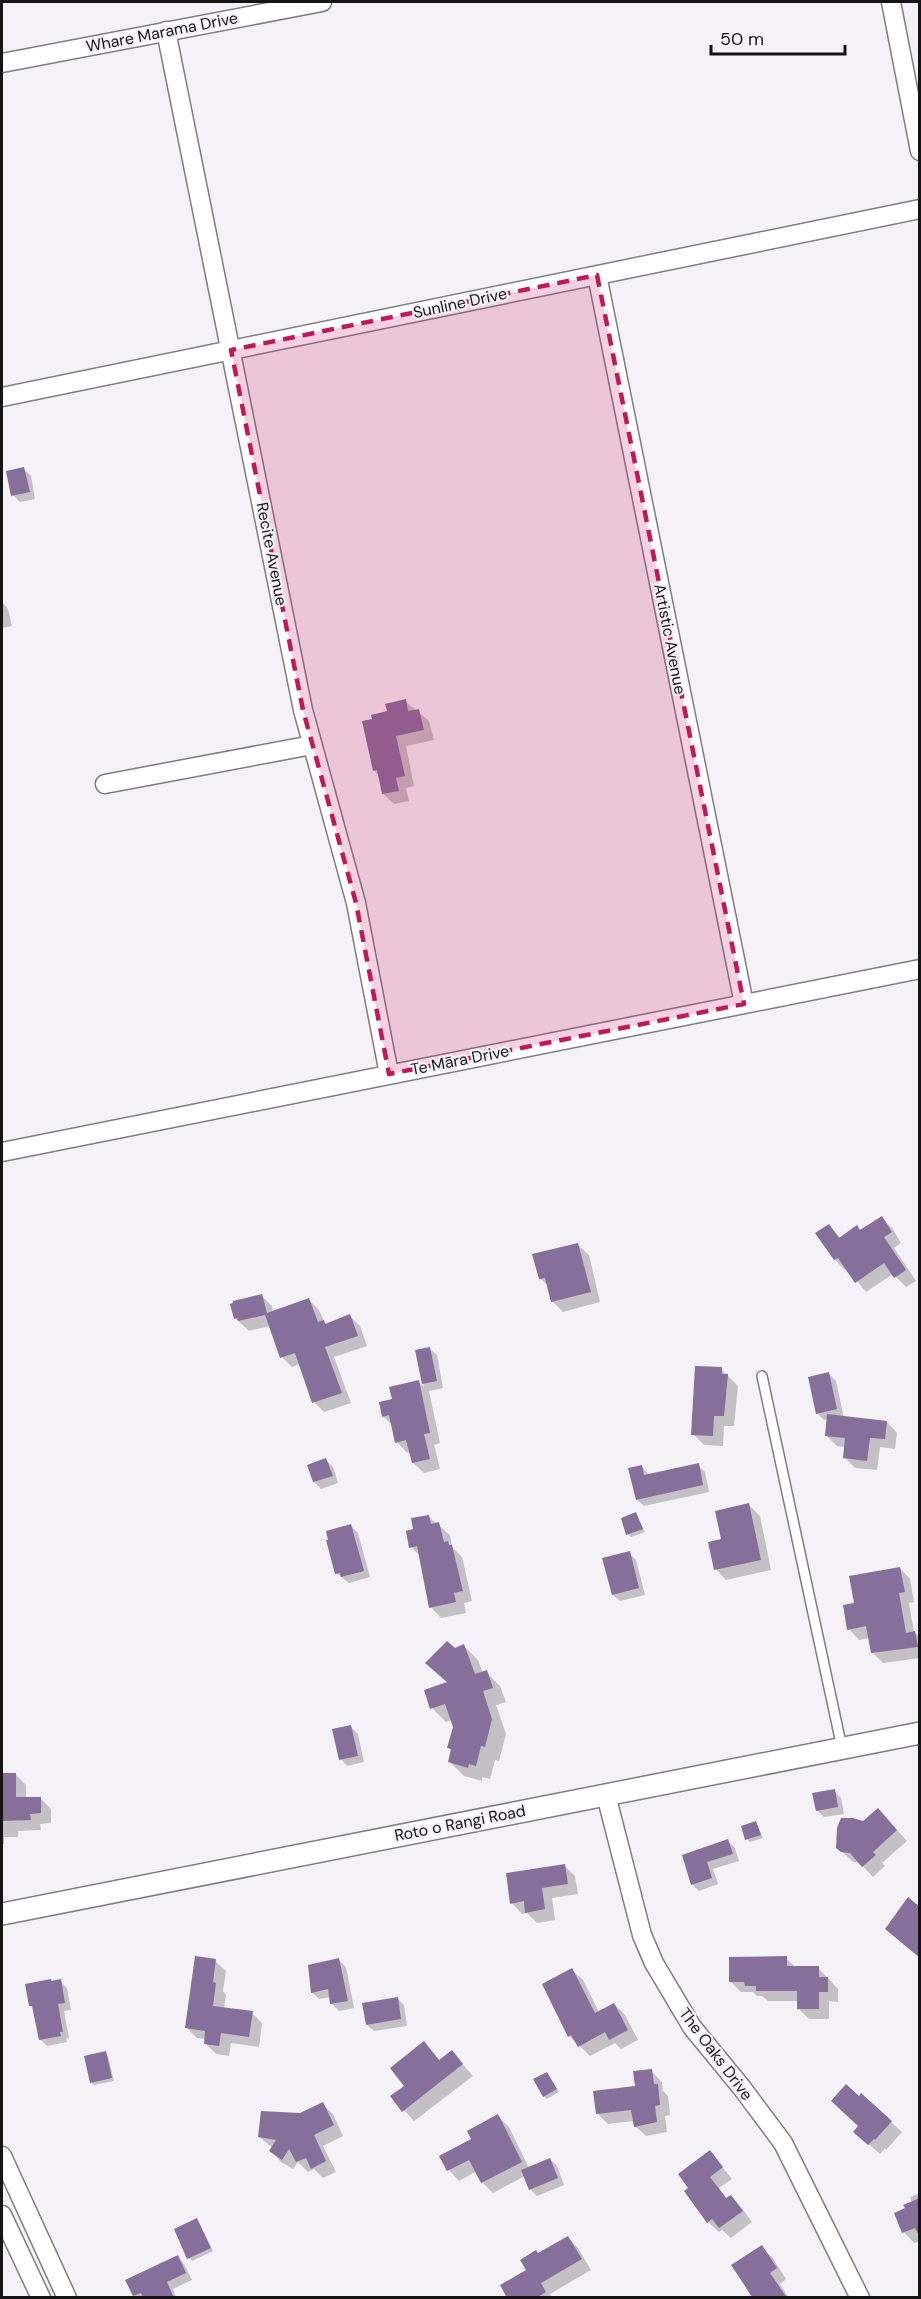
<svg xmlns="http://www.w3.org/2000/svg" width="921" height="2299" font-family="'DM Sans',sans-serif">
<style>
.shadow{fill:#0003}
.building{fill:#866f9b}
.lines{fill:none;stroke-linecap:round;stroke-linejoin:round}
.service-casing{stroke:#7e7d80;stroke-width:12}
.minor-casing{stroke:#7e7d80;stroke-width:21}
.tertiary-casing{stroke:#7e7d80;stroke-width:24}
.service{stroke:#fff;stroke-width:9}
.minor{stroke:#fff;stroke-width:18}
.tertiary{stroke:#fff;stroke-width:21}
.marked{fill:#c2185b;fill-opacity:0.2;stroke:#c2185b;stroke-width:4.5;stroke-dasharray:12 8;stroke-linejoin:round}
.labels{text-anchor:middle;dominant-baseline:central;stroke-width:4.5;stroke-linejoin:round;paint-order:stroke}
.street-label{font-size:16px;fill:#151415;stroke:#f4f2f6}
</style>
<rect width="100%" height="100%" fill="#f4f2f6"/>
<path class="shadow" d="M24 469 31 476 35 499 20 502 13 495Z
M2 602 8 609 12 626 2 628Z
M405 701 429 721 434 740 406 746 414 786 406 788 409 801 394 804 383 794 379 776 374 770 388 713Z
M881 1218 892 1228 901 1243 894 1248 916 1281 906 1287 893 1274 866 1292 847 1269 845 1270 835 1260 829 1226 841 1238 861 1232Z
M578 1245 589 1255 600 1302 563 1312 552 1301 549 1287 540 1278Z
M262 1296 272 1306 273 1313 309 1300 319 1310 326 1325 350 1316 360 1326 367 1346 334 1357 351 1403 324 1412 314 1402 300 1364 292 1367 282 1357 270 1326 249 1331 235 1318Z
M430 1349 437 1355 443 1388 429 1391 440 1443 434 1445 440 1469 424 1473 413 1463 411 1452 407 1453 397 1442 392 1425 383 1416 393 1400 418 1381 424 1387 416 1351Z
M721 1369 738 1386 734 1426H724L723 1446 704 1445 693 1434Z
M829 1374 836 1381 844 1418 887 1422 897 1433 895 1449 880 1447 877 1470 855 1468 844 1457 845 1447 837 1446 827 1436 829 1419 824 1420 817 1413Z
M326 1460 333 1467 338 1483 321 1489 314 1482 309 1466Z
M698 1465 705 1472 709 1492 644 1506 637 1500 641 1466 649 1475Z
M749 1505 760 1516 771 1570 726 1580 716 1569 723 1540Z
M636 1514 645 1532 631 1537 628 1534Z
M429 1517 450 1535 452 1547 462 1557 472 1601 464 1603 466 1613 441 1618 431 1607 420 1556 411 1547 415 1530Z
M351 1526 358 1533 370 1577 349 1583 336 1573Z
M629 1553 636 1560 645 1595 620 1601 613 1595Z
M900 1568 910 1579 914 1602 909 1603 914 1632 920 1637V1658L883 1663 873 1653 870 1638 859 1640 849 1629 856 1604Z
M464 1646 478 1660 483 1673 486 1672 500 1686 506 1702 496 1705 506 1734 499 1761 495 1760 490 1779 482 1777V1781L464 1776 450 1762 452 1751 449 1747 455 1727 452 1720 446 1722 432 1708 448 1683 427 1663Z
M351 1727 358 1734 364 1762 347 1766 341 1759Z
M15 1774 26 1785V1798H40L51 1809V1823L40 1824 41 1830 18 1831V1837H4V1844H2V1775Z
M834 1791 841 1798 844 1814 824 1817 817 1810Z
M888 1820 907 1841 882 1863 885 1866 873 1877 860 1863 853 1862 837 1847 864 1822Z
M756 1823 763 1838 750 1842 747 1839Z
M728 1841 735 1848 739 1861 713 1869 718 1884 699 1891 692 1884 683 1856Z
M564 1865 575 1876 578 1894 552 1898 555 1920 537 1923 527 1913 522 1914 512 1903Z
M786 1958 796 1968H818L838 1989V2002L829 2001V2019H809L798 2008V2001H768L762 1996H757L753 1992H741L730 1981Z
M339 1960 346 1967 354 2008 339 2011 332 2004 330 1997 319 1999 312 1992Z
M215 1961 226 1971 223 1991 226 1995 224 2009 252 2013 262 2023 259 2047 231 2043 229 2056 216 2054 205 2043 206 2039 197 2038 187 2028Z
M572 1970 583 1980 599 2012 614 2004 625 2015 638 2040 621 2049 615 2043 590 2056 569 2036Z
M60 1981 67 1988 71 2010 64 2011 69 2038 66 2039 67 2042 47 2046 40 2039 35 2010 30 2005Z
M397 1998 404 2005 407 2026 374 2031 367 2025Z
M424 2043 440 2061 452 2052 473 2076 414 2121 392 2097 406 2086Z
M105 2053 108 2056 114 2081 94 2085 91 2082Z
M651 2071 662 2082 663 2091 668 2096 670 2115 665 2116 667 2132 646 2136 635 2126 634 2121 608 2124 597 2113 636 2088Z
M547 2073 559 2092 547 2099 544 2096Z
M861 2095 902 2132 886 2150 885 2148 880 2154 866 2142 860 2127 859 2098Z
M322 2104 333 2114 343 2136 323 2146 336 2172 323 2178 314 2169 308 2172 298 2162 293 2169 281 2162 271 2151 273 2148 259 2137Z
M498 2116 509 2127 529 2168 550 2159 557 2166 564 2185 537 2196 530 2189 525 2176 493 2193 482 2182 477 2171 459 2181 449 2170 473 2140Z
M710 2152 732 2179 719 2188 727 2199 731 2197 741 2207 752 2222 731 2238 722 2230 719 2232 708 2222Z
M920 2193V2241L914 2243 904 2232 907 2209 912 2203 910 2197Z
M197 2220 213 2251 192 2261 189 2258Z
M568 2238 578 2248 591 2270 550 2294 552 2298H509L538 2255Z
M761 2247 772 2257 786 2279 780 2284 789 2298H752L733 2266Z
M178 2257 184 2264 192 2280 173 2289 176 2298H136L134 2295Z"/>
<path class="building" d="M24 467 30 492 11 496 6 471Z
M406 699 408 711 419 709 424 730 396 736 405 776 396 778 399 791 382 794 377 770 373 771 362 721 372 719 371 715 387 711 385 704Z
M882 1216 892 1232 884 1237 906 1270 894 1278 884 1263 855 1283 838 1258 834 1260 815 1233 829 1224 839 1238 857 1225 860 1230Z
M578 1243 591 1292 551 1302 545 1278 539 1279 532 1254Z
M262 1294 267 1313 309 1298 318 1322 324 1320 325 1324 350 1314 358 1336 325 1347 342 1393 312 1403 295 1353 280 1358 265 1315 238 1321 237 1318 234 1319 230 1304 233 1303V1301Z
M430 1347 437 1381 422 1384 415 1350Z
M695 1366 722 1367V1374H728L724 1416H714L713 1436 691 1435Z
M829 1372 837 1409 816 1414 808 1377Z
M419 1380 430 1433 424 1434 430 1459 412 1463 406 1440 395 1443 389 1415 382 1417 379 1402 392 1399 389 1387Z
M827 1414 887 1421 885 1439 870 1438 867 1461 843 1458 845 1438 825 1436Z
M326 1458 333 1476 313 1482 307 1465Z
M699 1463 703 1485 636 1500 628 1468 642 1465 644 1475Z
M749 1503 761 1560 714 1570 708 1542 721 1539 715 1511Z
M636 1512 643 1529 626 1535 621 1518Z
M429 1515 431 1524 439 1522 444 1542 448 1541 449 1545H452L463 1591 454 1593 456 1602 429 1608 417 1546 409 1548 406 1531 413 1529 411 1518Z
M351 1524 364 1571 341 1577 340 1573 335 1574 326 1540H328L326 1531Z
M630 1551 639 1588 612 1595 602 1558Z
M900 1567 905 1592 899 1593 906 1633 915 1631 918 1647 871 1653 866 1626 847 1630 843 1605 854 1603 849 1576Z
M447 1641 455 1648 464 1644 475 1674 487 1670 493 1688 483 1691 492 1719 485 1747 481 1746 476 1766 469 1764 468 1768 448 1762 451 1749 447 1748 453 1727 445 1704 430 1709 424 1690 447 1682 425 1663Z
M351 1725 358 1756 339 1760 332 1729Z
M2 1773H16V1797H41V1813L30 1814 31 1820 2 1821Z
M835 1789 838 1807 816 1811 812 1793Z
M878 1808 897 1830 873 1852 876 1855 862 1867 850 1853 841 1852 836 1848 837 1828 841 1818H853L863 1821Z
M756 1821 761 1835 745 1840 741 1826Z
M728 1839 733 1854 707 1862 712 1878 691 1885 682 1855Z
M565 1864 568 1884 542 1888 545 1909 525 1913 524 1901 510 1904 506 1873Z
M908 1897 920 1907V1958L885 1929Z
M195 1956 216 1959 213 1982 216 1983 213 2006 253 2011 249 2037 221 2033 219 2046 204 2044 205 2031 185 2028Z
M787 1956V1966H819V1977H828V1992H819V2009H797V1991H756V1986H745L744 1982H729V1957Z
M339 1958 348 2001 330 2004 328 1989 311 1993 308 1965Z
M572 1968 595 2013 614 2003 628 2030 609 2040 605 2032 578 2047 571 2035 568 2037 542 1984Z
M51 1979V1981L61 1979 65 2003 58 2004 63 2032H60L61 2036 39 2040 32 2006H29L25 1984Z
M398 1997 401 2019 366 2025 362 2003Z
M424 2041 439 2060 452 2050 463 2064 402 2112 390 2096 404 2086 390 2068Z
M106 2051 112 2078 90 2083 84 2056Z
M652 2069 654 2084H658L660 2105 655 2106 657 2122 634 2127 631 2110 596 2114 593 2091 635 2086 633 2071Z
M547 2072 557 2089 543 2097 533 2079Z
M846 2084 859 2096 861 2093 892 2121 875 2140 874 2139 868 2145 853 2132 858 2126 831 2101Z
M323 2102 334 2125 314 2135 326 2161 311 2169 306 2158 296 2162 289 2149 282 2160 269 2151 276 2140 258 2137 261 2111 300 2113Z
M498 2114 522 2162 481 2183 469 2160 447 2171 439 2156 471 2139 467 2131Z
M710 2150 723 2167 710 2177 726 2198 731 2195 743 2211 719 2228 712 2219 707 2223 684 2191 688 2188 678 2174Z
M550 2158 558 2178 529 2190 521 2170Z
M920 2198V2237L915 2228 902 2233 894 2213 905 2208 903 2205Z
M197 2218 211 2248 187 2259 174 2229Z
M568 2236 582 2259 541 2283 546 2292 536 2298H507L500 2285 526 2270 520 2260 536 2250 538 2253Z
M762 2245 777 2268 770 2273 787 2298H753L731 2265Z
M178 2255 186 2273 167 2282 174 2298H143L141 2293 133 2296 125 2280Z"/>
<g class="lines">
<defs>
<path id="service" d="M762 1376 842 1748"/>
<path id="minor" d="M891 2 920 151
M166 31 303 710 356 903 389 1074
M2 63 322 2
M597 275 744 1004
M2 397 920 209
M105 784 312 745
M2 1152 920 969
M606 1795 642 1935 654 1963 692 2027 742 2088 783 2143 860 2298
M2 2156 67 2298
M2 2215 41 2298"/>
<path id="tertiary" d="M2 1914 920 1733"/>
</defs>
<use href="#service" class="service-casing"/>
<use href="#minor" class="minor-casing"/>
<use href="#tertiary" class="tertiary-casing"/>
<use href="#service" class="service"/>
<use href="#minor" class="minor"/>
<use href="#tertiary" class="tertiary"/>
</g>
<path class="marked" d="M597 275 744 1004 389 1074 356 903 303 710 231 350Z"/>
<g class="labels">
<g class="street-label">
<text transform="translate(162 32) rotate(-11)">Whare Marama Drive</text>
<text transform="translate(460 303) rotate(-12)">Sunline Drive</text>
<text transform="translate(272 554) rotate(79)">Recite Avenue</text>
<text transform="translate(670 639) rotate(79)">Artistic Avenue</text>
<text transform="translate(460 1060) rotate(-11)">Te Māra Drive</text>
<text transform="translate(460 1823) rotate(-11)">Roto o Rangi Road</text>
<text transform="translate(716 2054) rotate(53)">The Oaks Drive</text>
</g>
</g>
<rect width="921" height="2299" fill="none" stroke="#151415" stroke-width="6"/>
<path d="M711 45v9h134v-9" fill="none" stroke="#151415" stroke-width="3"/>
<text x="720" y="45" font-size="18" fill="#151415" stroke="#f4f2f6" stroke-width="4.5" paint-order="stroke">50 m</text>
</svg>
